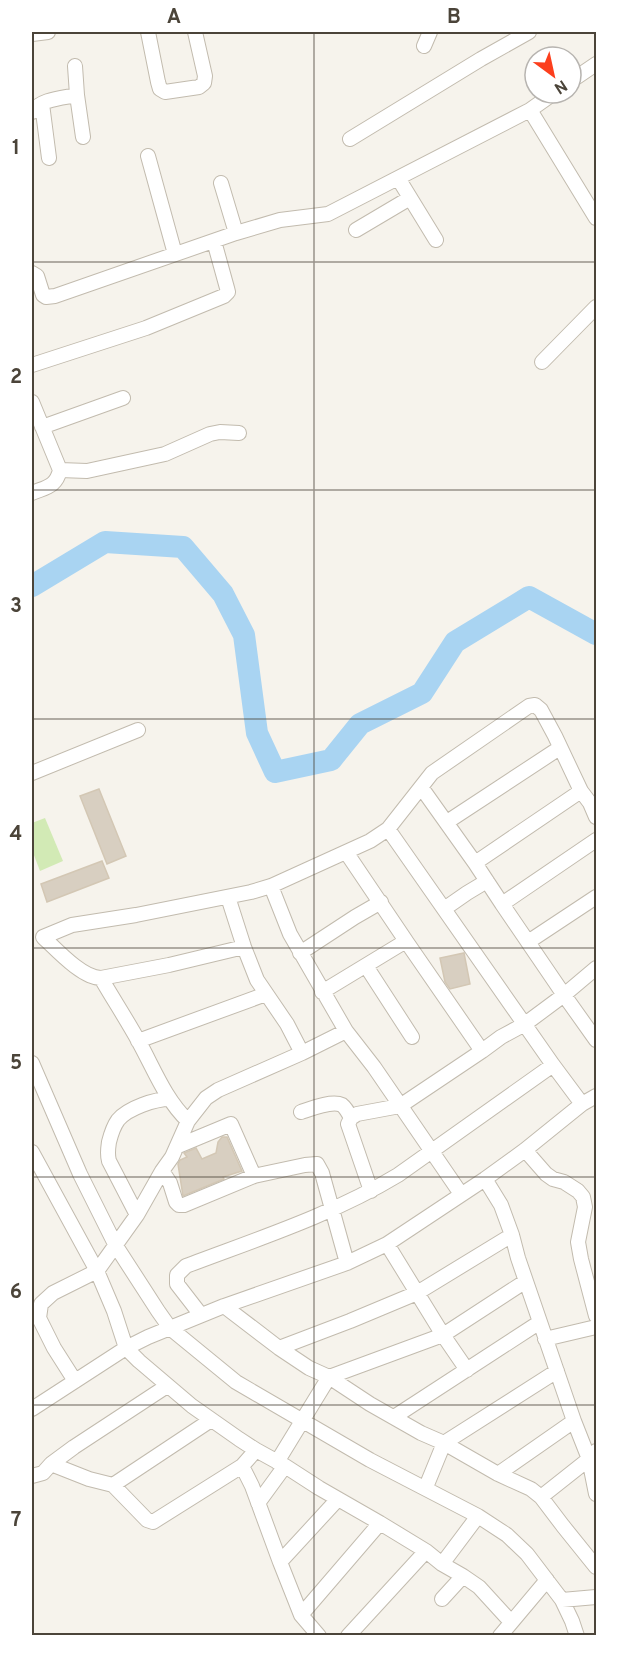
<svg xmlns="http://www.w3.org/2000/svg" width="628" height="1667" font-family="Overpass,sans-serif">
<style>
.green{fill:#d2eab5}
.lines{fill:none;stroke-linecap:round;stroke-linejoin:round}
.river{stroke:#a9d4f2;stroke-width:22}
.building{fill:#d8cfc1;stroke:#d3c7b4;stroke-width:1.5}
.minor-casing{stroke:#c2bbae;stroke-width:16}
.minor{stroke:#fff;stroke-width:14}
.grid{fill:none;stroke:#4b4439;stroke-width:1.5;stroke-opacity:0.55}
.neatline{fill:none;stroke:#4b4439;stroke-width:2}
.grid-label{font-size:20px;text-anchor:middle;font-weight:bold;fill:#4b4439}
</style>
<rect width="100%" height="100%" fill="#f6f3ec"/>
<path class="green" d="M45 818 63 861 40 871 32 850V823Z"/>
<g class="lines">
<path class="river" d="M32 586 105 542 183 547 223 594 244 635 257 733 275 772 331 760 360 724 422 693 455 642 529 597 596 634"/>
</g>
<path class="building" d="M99 789 126 856 107 864 80 796Z
M102 861 109 878 47 902 41 884Z
M464 953 470 984 450 989 445 982 440 958Z
M222 1137H227L242 1171 223 1177 224 1179 183 1196 178 1164 180 1160 187 1157 184 1153 196 1148 202 1159 216 1153 218 1142Z"/>
<g class="lines">
<defs>
<path id="minor" d="M148 32 158 82 160 89 165 92 199 87 204 83 205 76 195 32
M32 34 48 32
M424 46 430 32
M75 66 77 95 83 137
M571 81 596 64
M42 104 49 158
M530 110 596 218
M32 112C40 99 63 98 77 95
M350 139 481 59 529 32
M148 156 175 254
M398 178 436 240
M221 183 236 233
M356 230 410 198
M32 273 37 276 43 295 46 297 55 296 236 233 280 220 328 214 530 110 554 93
M542 362 596 307
M32 365 146 328 224 296 228 292 227 288 214 241
M32 402 60 470C56 487 46 487 32 493
M42 427 123 398
M60 470 87 471 165 454 210 434 220 432 239 433
M32 773 138 730
M421 787 475 863
M581 791 475 863 502 904 596 840
M447 822 555 751 561 750
M388 829 553 1065 582 1104
M346 852 406 941
M271 886 290 934 346 1031 374 1067 461 1194
M228 897 244 947 257 980 287 1024 302 1053
M502 904 564 995 596 1040
M444 909 467 893 487 881
M528 942 596 897
M300 953 355 917 381 902
M366 966 412 1037
M101 978 169 965 244 947
M322 992 406 941 482 1051
M138 1041 266 994
M32 1063 80 1174 116 1246 158 1311 170 1328 236 1382 370 1460 478 1516 507 1535 527 1554 562 1600 596 1597
M301 1112C310 1109 332 1100 342 1105 346 1108 349 1114 351 1118L348 1124 371 1191
M351 1118 357 1114 400 1106 482 1051 501 1037 525 1024 564 995 596 968
M188 1121C165 1099 154 1069 139 1042 127 1020 113 999 101 978 82 978 56 949 43 937L72 925 136 915 251 892 271 886 370 841 388 829 432 773 529 706 535 705 541 710 555 736 581 791 590 803 596 817
M178 1146 231 1124 254 1176
M525 1150 546 1174 553 1179 564 1182 578 1191 583 1197 585 1207 578 1242 581 1259 596 1316
M32 1152 97 1271 114 1311 126 1348 139 1361 192 1406 239 1439 256 1450 285 1466 319 1488 380 1523 426 1551 442 1564 463 1576 479 1587 511 1622
M162 1171 170 1183 176 1202 179 1205H184L254 1176 305 1165 317 1164 322 1173 347 1263
M137 1215 109 1161C107 1154 108 1149 109 1142 111 1134 113 1127 118 1120 128 1108 155 1099 170 1099
M387 1244 443 1335 467 1370
M224 1306 279 1348 309 1368 329 1377 370 1404 421 1433 444 1443 498 1474 531 1489 541 1497 563 1526 596 1567
M201 1315 177 1284V1275L186 1266C257 1239 332 1215 398 1175L553 1065
M545 1339 596 1327
M279 1348 350 1321 417 1293 512 1235 501 1205 485 1179
M75 1381 54 1348 39 1318 41 1304 53 1293 97 1271 137 1215 162 1171 172 1157 188 1121 206 1098 218 1090 302 1053 346 1031
M167 1386 74 1447 51 1464 89 1479 113 1485 147 1520 153 1522 242 1466 256 1450
M32 1409 126 1348 148 1337 224 1306 347 1263 387 1244 485 1179 525 1150 582 1104 596 1096
M394 1417 540 1322
M574 1421 589 1459 596 1494
M277 1462 329 1377 443 1335 526 1281
M242 1466 252 1486 280 1562
M498 1474 574 1421 518 1258 512 1235
M32 1476 43 1473 51 1464
M113 1485 211 1420
M426 1487 444 1443 557 1371
M541 1497 589 1459 596 1451
M258 1503 285 1466
M442 1564 478 1516
M442 1599 463 1576
M562 1600 572 1621 577 1636
M301 1615 380 1523
M319 1636 301 1615 280 1562 338 1499
M348 1636 426 1551
M500 1636 547 1580"/>
</defs>
<use href="#minor" class="minor-casing"/>
<use href="#minor" class="minor"/>
</g>
<path class="grid" d="M314 32V1636M32 262H596M32 490H596M32 719H596M32 948H596M32 1177H596M32 1405H596"/>
<rect width="628" height="1667" fill="none" stroke="#ffffff" stroke-width="66"/>
<g transform="translate(553 75) rotate(147)"><circle r="28" fill="#ffffff" stroke="#b7b4b0" stroke-width="1.5"/>
<path d="M0-4.5L10 22L0 15L-10 22Z" fill="#fc3f1d"/>
<text y="-9" font-size="16" font-weight="bold" text-anchor="middle" fill="#4b4439">N</text>
</g>
<rect x="33" y="33" width="562" height="1601" class="neatline"/>
<g class="grid-label">
<text x="174" y="23">A</text>
<text x="454" y="23">B</text>
<text x="16" y="154">1</text>
<text x="16" y="383">2</text>
<text x="16" y="612">3</text>
<text x="16" y="840">4</text>
<text x="16" y="1069">5</text>
<text x="16" y="1298">6</text>
<text x="16" y="1526">7</text>
</g>
</svg>
